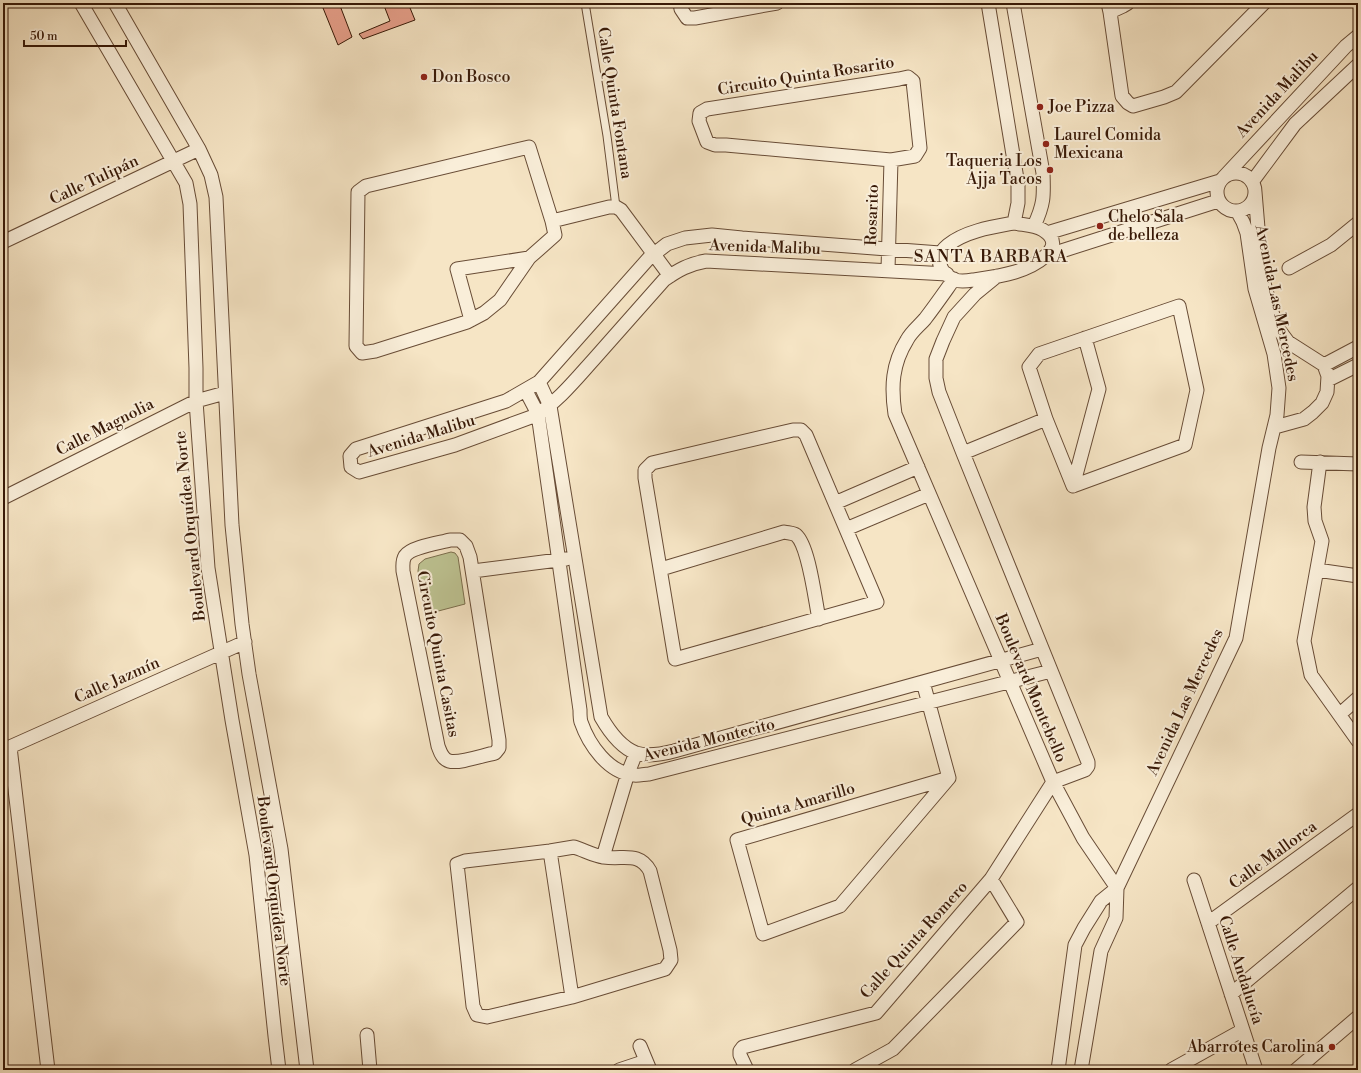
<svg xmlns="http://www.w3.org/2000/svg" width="1361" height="1073" font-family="'Libre Bodoni',serif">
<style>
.green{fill:#bec493;stroke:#7b6e4d}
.building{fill:#e7a08b;stroke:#381907}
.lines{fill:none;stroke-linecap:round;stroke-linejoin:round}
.service-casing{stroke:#684c36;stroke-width:9}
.minor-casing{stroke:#684c36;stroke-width:15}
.service{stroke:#f9eed9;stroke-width:7}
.minor{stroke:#f9eed9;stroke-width:13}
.poi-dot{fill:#8f2418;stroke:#f9eed9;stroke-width:1.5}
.labels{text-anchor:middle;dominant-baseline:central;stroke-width:4;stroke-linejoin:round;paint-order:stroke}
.street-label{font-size:16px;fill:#381907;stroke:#f9eed9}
.poi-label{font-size:16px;fill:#381907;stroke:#f9eed9;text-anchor:start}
.neighbourhood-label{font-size:17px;letter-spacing:1px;fill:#381907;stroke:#f9eed9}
</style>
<rect width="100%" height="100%" fill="#f6e5c5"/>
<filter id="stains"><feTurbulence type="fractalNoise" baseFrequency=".005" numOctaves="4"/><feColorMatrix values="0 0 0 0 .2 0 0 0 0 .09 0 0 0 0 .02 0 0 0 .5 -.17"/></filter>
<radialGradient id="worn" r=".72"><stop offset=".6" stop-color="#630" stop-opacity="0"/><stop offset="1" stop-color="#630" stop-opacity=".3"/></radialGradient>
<path class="green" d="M451 552 455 553 458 557 465 604 427 614 418 571 419 564 425 559Z"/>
<path class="building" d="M321 3H339L352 37 338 45Z
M383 3H408L415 20 363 39 359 34 390 21Z"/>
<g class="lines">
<defs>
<path id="service" d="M585 3 607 136 616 207"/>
<path id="minor" d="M81 3 186 183 190 204 196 368V401L208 568 232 720 256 855 275 1036 279 1070
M115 3 199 149 211 175 216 197 232 525 242 624 249 674 281 849 307 1070
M680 3 681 9 687 18H695L777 3
M988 3 1018 185V203L1014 223
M1013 3 1043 173C1044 197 1044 204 1034 226
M1108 3 1110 12 1122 96 1128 103 1133 106 1164 97 1176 92 1264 3
M1110 12 1123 6 1128 3
M908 77 913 81 920 148 915 156 891 160 726 145H715L707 142 699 121 700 113 707 109 899 79Z
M529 147 552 221 555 235 529 258 500 300 484 313 467 322 375 351 362 353 356 346 358 192 366 186Z
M1217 192a19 19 0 1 1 38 0a19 19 0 1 1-38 0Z
M1224 177 1346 46 1358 36
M1252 182 1295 124 1358 65
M1255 192 1262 276 1276 326 1288 342 1324 365 1328 376 1327 392 1322 403 1313 412 1304 419 1275 427
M552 221 609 207H616L621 210 670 276
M1014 223C1024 225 1035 225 1043 230 1071 248 1031 267 1015 272 1002 276 987 278 973 280 967 281 961 282 955 280 939 273 933 257 948 245 966 231 992 227 1014 223Z
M1047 233 1220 181
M3 242 199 149
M940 253 742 238 712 235 685 238 667 244 649 258 539 382 506 401 356 449 350 456 351 467 359 472 455 445 534 416C558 402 576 379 595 358 618 332 641 306 664 280 678 270 689 264 706 261L947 274
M1049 255 1218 201
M1289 268 1331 245 1358 223
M888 270 891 160
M997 276 975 294 954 317 943 341 936 359V378L939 392 963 453 1088 762V766L1085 770 1053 782
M954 279C944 293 935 306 925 319 919 326 911 332 907 340 892 364 891 387 895 414L1053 782 1083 838 1117 888
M1179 306 1197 390 1185 445 1073 486 1046 419 1029 367 1039 354Z
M471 320 457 269 529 258
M1324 365 1358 347
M1328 380 1358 365
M539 382 550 406 601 717C609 731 620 747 636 753 648 757 662 754 674 751L1042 649
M526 391 538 414 580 710C580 714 580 719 581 722 589 745 608 772 633 775 638 776 644 774 649 774L1051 671
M793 430H801L806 435 877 602 675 659 645 478V470L652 463Z
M963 453 1046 419
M1301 462 1358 464
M1320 462 1314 507 1315 521 1322 541 1304 641 1311 675 1358 741
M1073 486 1099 389 1085 338
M3 498 196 401 225 393
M835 503 918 467
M846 529 929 494
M450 540H460L466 546 470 557 499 740V748L495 753C484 755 459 764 449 761 442 759 440 751 438 746L403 571C403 565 402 561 405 556 411 547 439 543 450 540Z
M661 569 784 532C788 533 793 533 796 535 809 546 815 600 819 619
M1317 570 1358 576
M473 571 566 559
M923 682 949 778
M1340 714 1358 698
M10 747 48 1070
M3 750 245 642
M949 778 840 906 763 934 737 840Z
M574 847C584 850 594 856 604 857 623 860 639 851 650 871L670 950 671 960 665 969 572 997 487 1017 477 1015 473 1006 457 864 465 861 550 851Z
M550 851 572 997
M603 857 628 773 636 753
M1194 880 1256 1070
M1208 923 1358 814
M1231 994 1358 888
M367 1035 370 1070
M640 1046 650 1070
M619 1070 646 1061
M747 1070 740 1055V1051L743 1047 876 1013 991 879 1053 782
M855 1070 893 1049 1017 922 991 879
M1058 1070 1075 945 1084 928 1101 901 1117 888
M1081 1070 1101 951 1116 918 1117 888 1236 638 1269 448 1277 415 1279 388 1274 354 1255 289 1247 233 1243 222 1237 211
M1171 1070 1243 1030
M1296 1070 1358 1017"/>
</defs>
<use href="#service" class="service-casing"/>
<use href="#minor" class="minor-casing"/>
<use href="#service" class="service"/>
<use href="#minor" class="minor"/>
</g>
<g class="poi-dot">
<circle cx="424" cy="77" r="4"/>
<circle cx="1040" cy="107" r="4"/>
<circle cx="1046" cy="144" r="4"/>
<circle cx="1050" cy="170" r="4"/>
<circle cx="1100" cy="226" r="4"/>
<circle cx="1332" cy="1047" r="4"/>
</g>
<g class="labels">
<g class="street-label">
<text transform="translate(806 76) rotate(-9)">Circuito Quinta Rosarito</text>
<text transform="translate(1277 94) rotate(-47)">Avenida Malibu</text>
<text transform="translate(615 103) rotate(81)">Calle Quinta Fontana</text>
<text transform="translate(94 180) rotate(-25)">Calle Tulipán</text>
<text transform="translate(872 215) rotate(-88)">Rosarito</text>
<text transform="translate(765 247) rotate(2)">Avenida Malibu</text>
<text transform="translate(1277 303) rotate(78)">Avenida Las Mercedes</text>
<text transform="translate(105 427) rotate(-27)">Calle Magnolia</text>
<text transform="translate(421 436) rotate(-17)">Avenida Malibu</text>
<text transform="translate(190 526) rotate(-96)">Boulevard Orquídea Norte</text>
<text transform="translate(438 654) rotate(79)">Circuito Quinta Casitas</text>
<text transform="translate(117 680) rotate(-24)">Calle Jazmín</text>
<text transform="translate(1031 688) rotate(67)">Boulevard Montebello</text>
<text transform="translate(1185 702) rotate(-65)">Avenida Las Mercedes</text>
<text transform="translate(709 740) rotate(-14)">Avenida Montecito</text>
<text transform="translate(798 804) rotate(-16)">Quinta Amarillo</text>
<text transform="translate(1273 855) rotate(-36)">Calle Mallorca</text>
<text transform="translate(274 891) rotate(83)">Boulevard Orquídea Norte</text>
<text transform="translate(914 940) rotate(-48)">Calle Quinta Romero</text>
<text transform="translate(1241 970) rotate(72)">Calle Andalucía</text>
</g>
<g class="poi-label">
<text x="432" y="77">Don Bosco</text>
<text x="1048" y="107">Joe Pizza</text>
<text x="1054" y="135">Laurel Comida<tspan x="1054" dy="18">Mexicana</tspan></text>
<text x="1042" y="161" text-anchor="end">Taqueria Los<tspan x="1042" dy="18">Ajja Tacos</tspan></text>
<text x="1108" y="217">Chelo Sala<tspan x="1108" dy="18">de belleza</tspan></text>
<text x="1324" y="1047" text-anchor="end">Abarrotes Carolina</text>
</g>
<g class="neighbourhood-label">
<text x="991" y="257">SANTA BARBARA</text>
</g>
</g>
<rect width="1361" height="1073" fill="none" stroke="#f6e5c5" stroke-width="16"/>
<rect x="4" y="4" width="1353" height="1065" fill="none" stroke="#381907" stroke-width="2"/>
<rect x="8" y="8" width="1345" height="1057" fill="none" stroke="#381907"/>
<path d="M24 40v6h102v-6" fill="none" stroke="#381907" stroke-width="2"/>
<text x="30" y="40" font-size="12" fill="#381907" stroke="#f9eed9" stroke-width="3" paint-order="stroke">50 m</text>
<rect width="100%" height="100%" filter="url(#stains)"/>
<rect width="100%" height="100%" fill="url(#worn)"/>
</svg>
